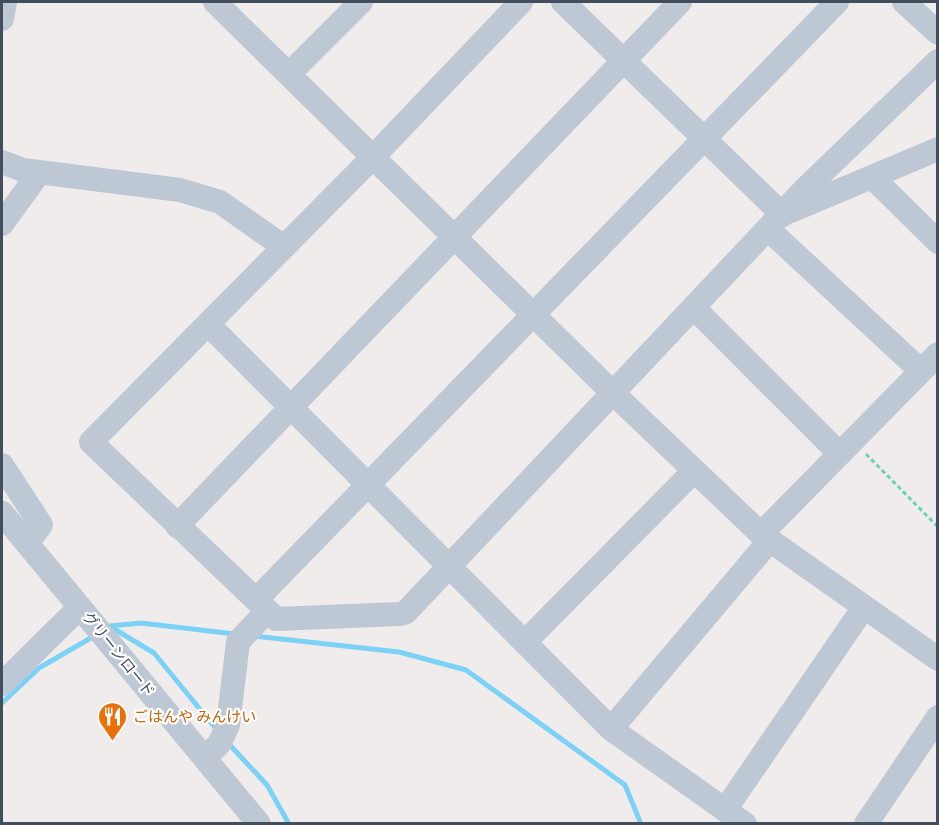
<svg xmlns="http://www.w3.org/2000/svg" width="939" height="825" font-family="'Titillium Web','Noto Sans JP',sans-serif">
<style>
.lines{fill:none;stroke-linecap:round;stroke-linejoin:round}
.stream{stroke:#7cd2f6;stroke-width:5}
.path{stroke:#68d6a9;stroke-width:3;stroke-dasharray:4.5 3;stroke-linecap:butt}
.minor{stroke:#bec7d4;stroke-width:24}
.labels{text-anchor:middle;dominant-baseline:central;stroke-width:4.5;stroke-linejoin:round;paint-order:stroke}
.street-label{font-size:15px;fill:#434e5c;stroke:#fff}
.food-label{font-size:15px;fill:#c56008;stroke:#fff;text-anchor:start}
</style>
<rect width="100%" height="100%" fill="#f0ecec"/>
<g class="lines">
<path class="stream" d="M110 626 141 623 235 634
M111 627 154 653 217 730
M253 636 399 652 466 670 625 785 641 824
M2 703 39 668 96 635
M227 742 267 785 289 824"/>
<path class="path" d="M866 454 938 527"/>
<path class="minor" d="M215 2 614 394 761 534 938 659
M521 2 373 157 91 442 276 619 400 614 406 612 805 189 938 61
M563 2 783 215
M904 2 938 33
M2 19 5 2
M289 74 361 2
M2 162 23 170 180 190 220 202 284 247
M872 177 938 242
M791 211 938 149
M2 224 39 173
M769 230 921 371
M695 309 840 454
M208 324 611 729 745 824
M2 465 41 525 27 543
M2 513 259 824
M177 526 680 2
M761 534 938 354
M256 600 837 2
M525 642 694 471
M2 684 80 607
M611 729 770 540
M205 758 219 744 228 725 238 642 267 611
M725 810 864 607
M866 824 938 717"/>
</g>
<defs>
<symbol id="restaurant-pin" viewBox="-11 -11 22 30"><path d="M0 17L-7.5 6A9.5 9.5 0 1 1 7.5 6Z" fill="#e8710a" stroke="#fff"/><path d="M-5-6h1v4h1v-4h1v4h1v-4h1v5L-1.5 .5V6h-2V.5L-5-1ZM5-6V6H3V1.5H1.5Q1.5-4 5-6Z" fill="#fff"/></symbol>
</defs>
<g fill-rule="evenodd">
<use href="#restaurant-pin" x="96" y="700" width="33" height="45"/>
</g>
<g class="labels">
<g class="street-label">
<text transform="translate(119 654) rotate(51)">グリーンロード</text>
</g>
<g class="food-label">
<text x="133" y="716">ごはんや みんけい</text>
</g>
</g>
<rect width="939" height="825" fill="none" stroke="#434e5c" stroke-width="6"/>
</svg>
